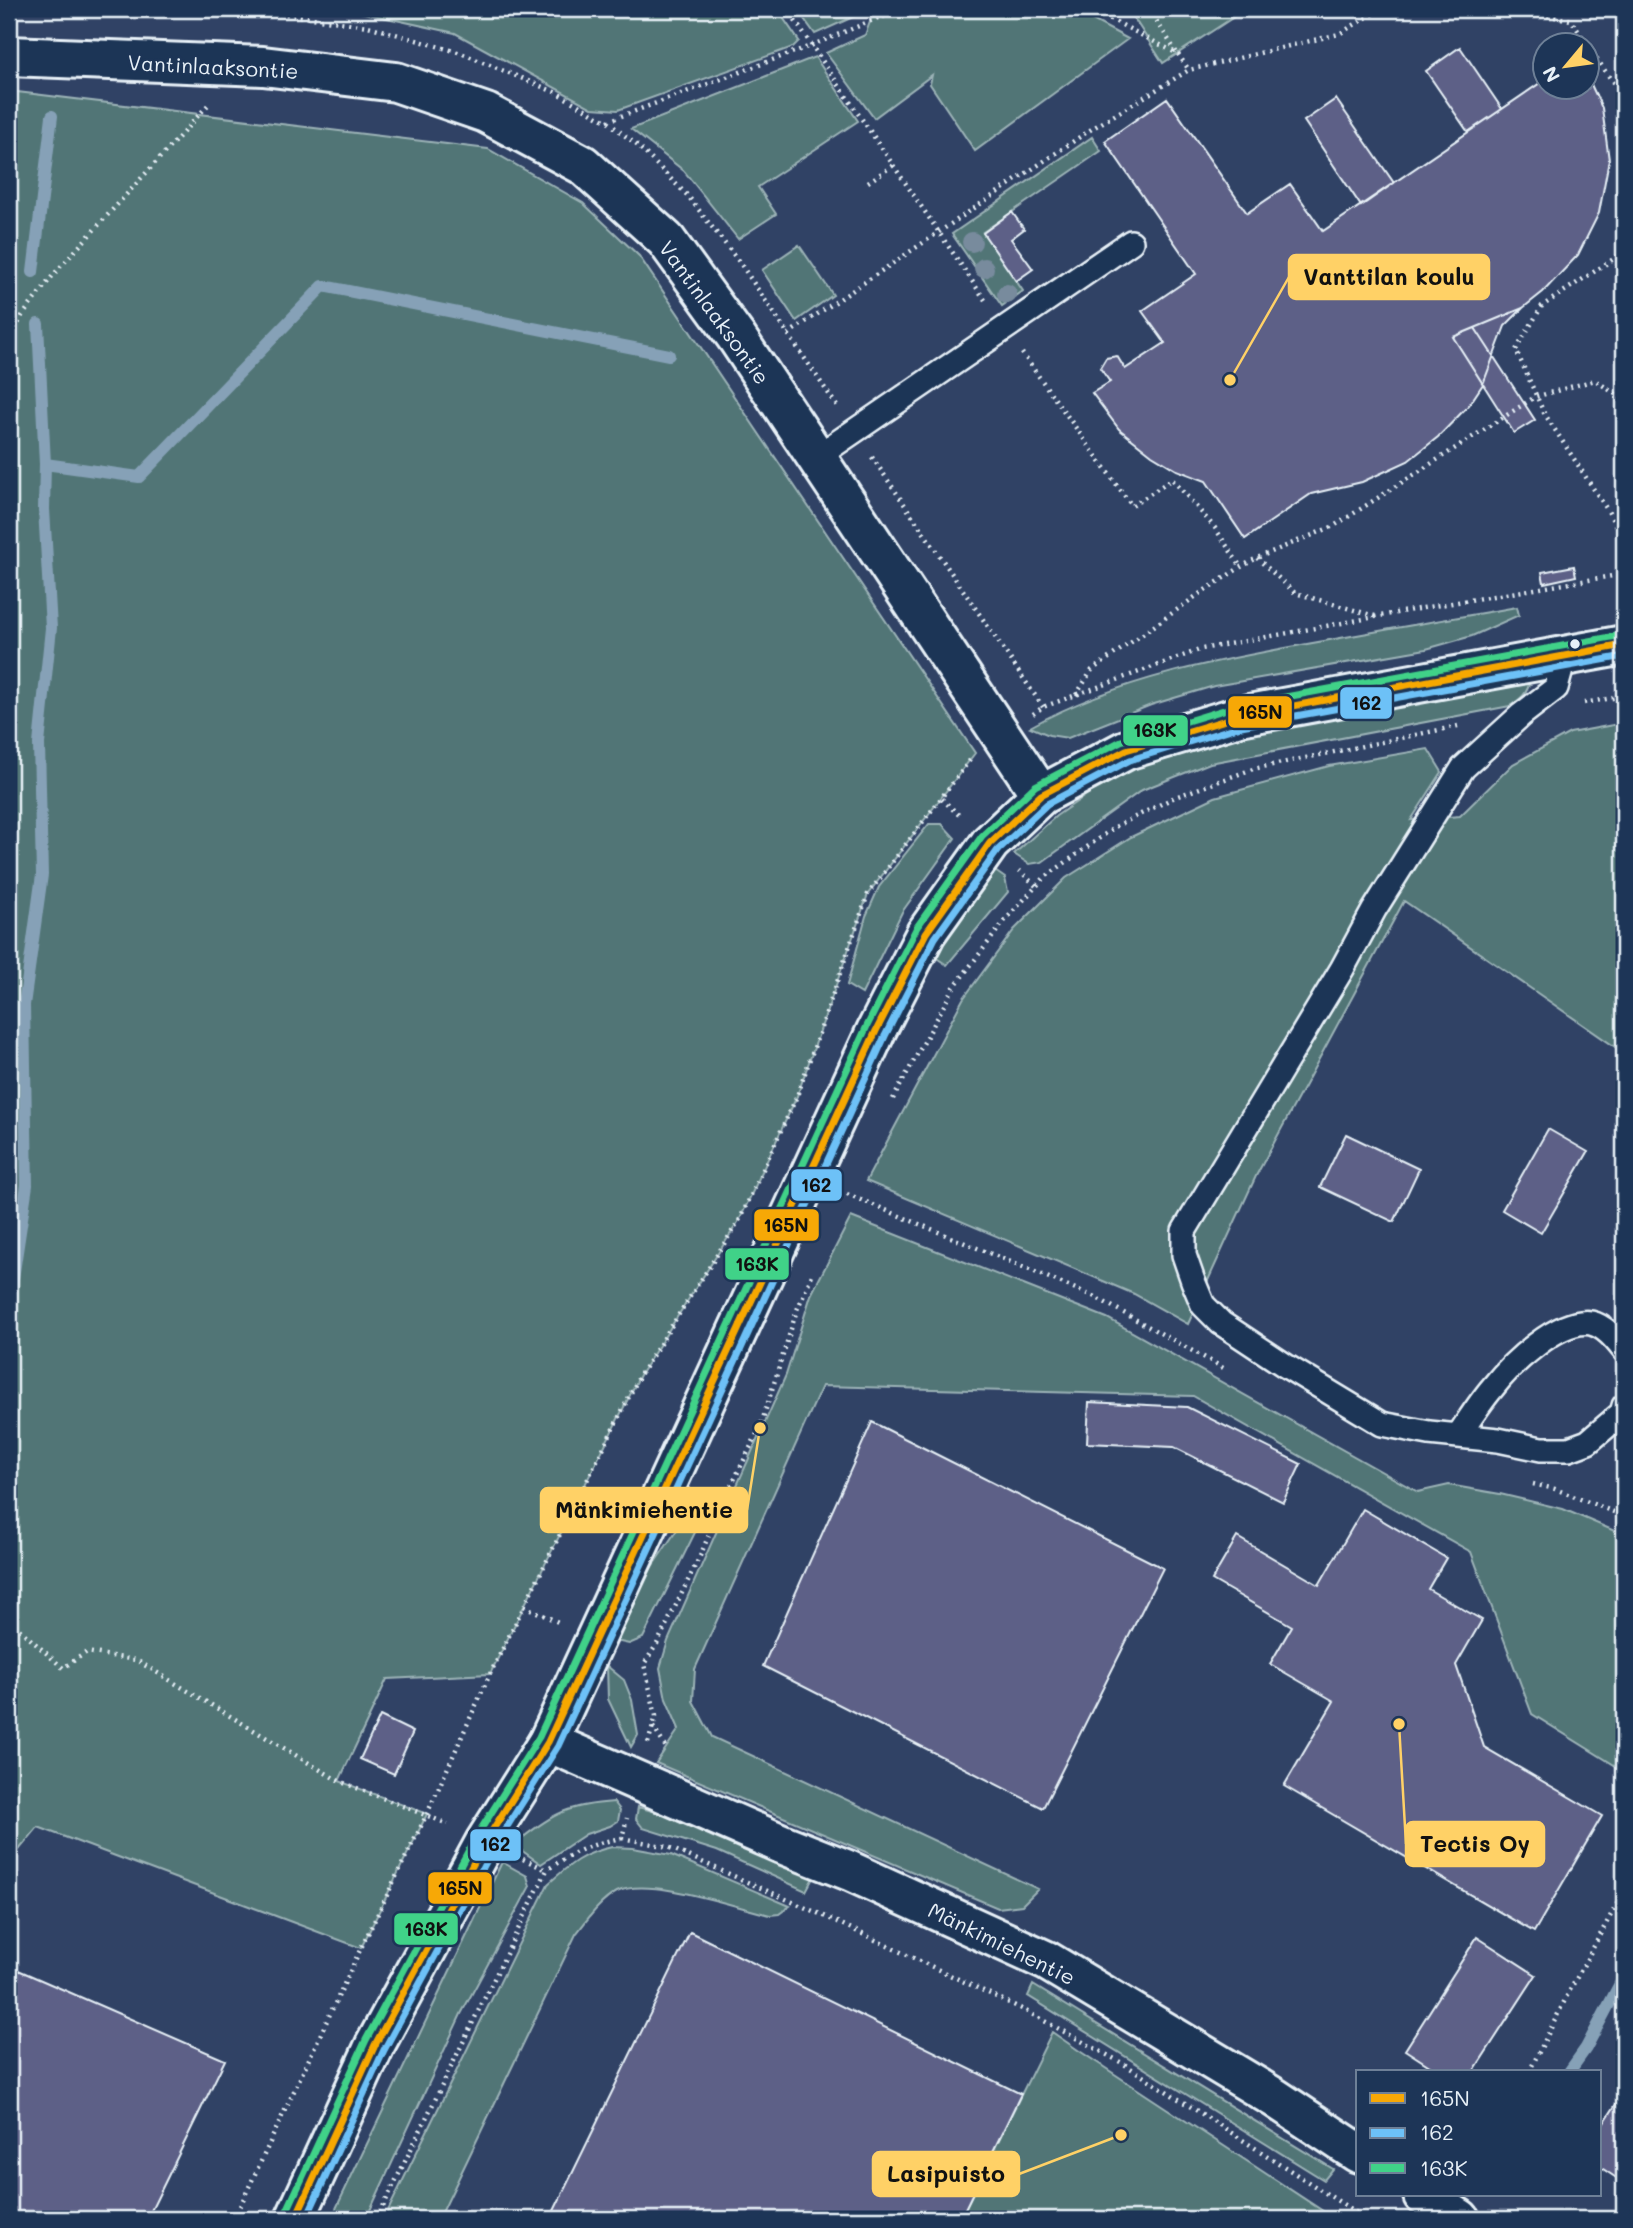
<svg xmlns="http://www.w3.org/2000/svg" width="1633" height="2228" font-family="Mali,sans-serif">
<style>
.green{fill:#517576;stroke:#9cb3b7;stroke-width:2}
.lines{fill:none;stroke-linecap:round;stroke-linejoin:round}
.stream{stroke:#86a1b7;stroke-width:12}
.building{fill:#5d6187;stroke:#e8f1f8;stroke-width:2}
.service-casing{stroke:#e8f1f8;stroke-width:28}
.minor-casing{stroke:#e8f1f8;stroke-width:44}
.tertiary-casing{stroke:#e8f1f8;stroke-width:44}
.path{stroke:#e8f1f8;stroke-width:4.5;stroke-dasharray:2 5;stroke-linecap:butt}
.service{stroke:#1d3557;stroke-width:23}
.minor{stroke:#1d3557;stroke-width:38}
.tertiary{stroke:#1d3557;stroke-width:38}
.bus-1-casing{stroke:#1d3557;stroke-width:12}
.bus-2-casing{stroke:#1d3557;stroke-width:12}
.bus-3-casing{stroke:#1d3557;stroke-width:12}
.bus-1{stroke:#f7a806;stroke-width:7}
.bus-2{stroke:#6dc1f7;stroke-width:7}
.bus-3{stroke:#40d288;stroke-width:7}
.tree{fill:#788b9d}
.bus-dot{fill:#e8f1f8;stroke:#1d3557;stroke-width:2.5}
.labels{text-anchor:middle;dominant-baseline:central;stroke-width:5;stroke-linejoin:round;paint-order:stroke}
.street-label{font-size:21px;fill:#e8f1f8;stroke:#1d3557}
.leader{fill:none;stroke:#ffd166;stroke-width:2.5}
.callout-dot{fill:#ffd166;stroke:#1d3557;stroke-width:2.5}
.callout{fill:#ffd166;stroke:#ffd166;stroke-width:2.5}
.callout-label{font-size:23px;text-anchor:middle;font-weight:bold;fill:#111}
.line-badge{stroke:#1d3557;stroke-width:2.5}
.pale-badge-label{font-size:19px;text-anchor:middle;font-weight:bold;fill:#111}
</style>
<rect width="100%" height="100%" fill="#304265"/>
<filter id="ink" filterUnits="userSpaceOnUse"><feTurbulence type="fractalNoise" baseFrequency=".0143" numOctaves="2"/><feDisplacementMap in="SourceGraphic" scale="14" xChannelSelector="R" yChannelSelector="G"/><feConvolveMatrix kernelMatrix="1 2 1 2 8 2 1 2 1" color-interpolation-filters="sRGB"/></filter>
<g filter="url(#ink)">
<path class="green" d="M346 9H777L799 41 793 47 618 110 592 108 455 33Z
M797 9H871L815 34Z
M875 9H957L956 13 969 9H1072L1128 39 975 151 930 84 932 75 874 118 826 53 865 35Z
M1128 9H1246L1163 63Z
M815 57 858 121 758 187 776 214 738 239 684 171 631 129Z
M9 91 488 149 583 203 639 256 975 753 868 894 797 1096 740 1219 640 1375 490 1674 387 1679 339 1781 427 1814 361 1948 38 1827 9 1862Z
M1092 137 1101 151 983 232 1023 291 1002 306 952 234Z
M799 245 833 295 796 321 762 270Z
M1517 607 1519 615 1472 636 1426 649 1214 686 1151 705 1068 738 1049 735 1030 727C1120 677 1223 659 1324 641 1388 629 1453 618 1517 607Z
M1530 680C1528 694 1520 699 1510 706L1210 763 1142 790 1042 862 1029 864 1014 854 1056 816 1101 785 1146 760 1251 730Z
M1624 723V1053L1404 901 1256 1176 1188 1324 1134 1294 866 1181 963 999 1014 930 1066 878 1131 837 1215 797 1329 766 1428 749 1442 772 1411 820 1460 816 1513 764 1570 733Z
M929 824H942L955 838 902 912 862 994 847 985 866 916 879 887Z
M995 871 1005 878 1008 892 947 965 935 957 968 904Z
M851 1217 1107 1318 1418 1492 1449 1485 1500 1494 1563 1509 1624 1535V1771L1532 1714 1471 1552 1193 1396 822 1386 695 1669 693 1701 712 1737 1038 1889 1022 1905 998 1908 656 1763 679 1729 666 1699 660 1668 668 1641 786 1375 811 1295Z
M700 1496 709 1504 643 1638 629 1644 611 1640 617 1618Z
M607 1666 624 1680 632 1700 638 1735 631 1747 608 1699Z
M614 1802 620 1810 618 1821 610 1826 586 1834 541 1864 521 1850V1839C555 1812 570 1805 614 1802Z
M638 1807 688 1821 814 1876 806 1891 717 1851 643 1828 636 1819Z
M612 1847 633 1848 671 1855 790 1906 779 1914 770 1915C735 1907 648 1876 617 1892 600 1901 587 1920 576 1934L439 2219H384L548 1884C570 1864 583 1853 612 1847Z
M502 1862 527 1876 530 1886 461 2014 366 2219H331Z
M1033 1985 1333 2169 1324 2180 1028 1996Z
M1052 2032 1078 2050 1335 2219H960Z"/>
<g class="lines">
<path class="stream" d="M33 272 52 116
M45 464 139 477 323 286 669 355
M9 1305 27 1185 24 1005 42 875 39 744 51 628 44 509 45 464 38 324
M1569 2072 1586 2048 1624 1976"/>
</g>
<path class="building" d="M1460 47 1502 109 1468 132 1426 71Z
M1588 78 1602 108 1609 160 1599 213 1578 255 1543 292 1523 308 1453 337 1483 384 1469 405 1438 437 1408 461 1362 482 1311 494 1245 539 1206 481 1177 470 1152 455 1119 429 1092 393 1110 382 1100 368 1106 358 1117 356 1125 369 1165 343 1142 311 1196 274 1105 141 1167 98 1247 213 1290 184 1323 231 1546 79V88H1588Z
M1336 99 1394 183 1361 206 1304 121Z
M1012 212 1024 229 1011 239 1033 269 1016 281 983 233Z
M1523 308 1505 326 1483 384 1453 337Z
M1475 328 1535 420 1514 433 1453 337Z
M1574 566 1576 576 1544 583 1542 572Z
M1548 1129 1588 1152 1541 1233 1502 1210Z
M1346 1134 1419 1169 1394 1222 1320 1187Z
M1089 1402 1187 1407 1301 1464 1283 1502 1174 1447 1087 1443Z
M872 1422 1163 1568 1043 1808 763 1666Z
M1363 1509 1446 1558 1428 1589 1482 1620 1456 1665 1484 1747 1602 1816 1534 1932 1284 1786 1334 1701 1270 1664 1292 1626 1212 1580 1237 1537 1319 1585Z
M380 1716 413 1732 394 1774 360 1759Z
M690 1932 1021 2094 960 2219H550Z
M1477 1937 1536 1975 1473 2072H1439L1405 2050Z
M9 1966 225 2060 147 2219H9Z
M1624 2092V2183L1600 2167V2129Z"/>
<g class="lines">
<defs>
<path id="service" d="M815 458 1131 242
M1565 655 1556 688 1521 715 1463 768 1374 910 1342 969 1184 1231V1255L1193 1281 1203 1305 1221 1323 1286 1366 1382 1424 1429 1433 1498 1440 1541 1449H1569L1588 1442 1622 1413 1624 1406
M1458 1436C1469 1420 1480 1402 1493 1387 1511 1364 1559 1318 1591 1323 1605 1326 1616 1340 1624 1350"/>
<path id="minor" d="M548 1742 782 1844 850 1871 1047 1961 1275 2098 1358 2153
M1423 2195 1460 2219"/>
<path id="tertiary" d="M9 56 263 66 396 82 486 113 583 165 666 240 737 338 1041 795
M295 2219 375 2045 485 1842 548 1742 876 1031 926 933 990 843 1041 795 1126 750 1239 716 1624 645"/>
</defs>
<use href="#service" class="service-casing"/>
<use href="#minor" class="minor-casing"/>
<use href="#tertiary" class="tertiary-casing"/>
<path class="path" d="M146 9 277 13 368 26 461 53 557 93 608 122 638 146 688 196 740 263 837 406
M787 9 987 303
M1091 9 1178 54 1189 70
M1149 9 1177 53
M1513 9 1571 20 1624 99
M608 121 813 45 878 18 912 9
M868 182 894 165
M1624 252 1542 306 1516 350 1544 413 1608 511 1624 542
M788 334 1093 128 1189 70 1339 34 1381 9
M9 342 22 316 54 274 208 105
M1022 353 1132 506 1172 479 1215 528 1241 567
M872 457 1043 707
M1257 558 1295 593 1375 616
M1076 695 1092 670 1202 592 1241 567 1257 558 1334 526 1535 397 1595 380 1624 400
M1584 703 1624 696
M1033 714 1043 707 1202 649 1434 606 1624 574
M942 799 961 817
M1019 870 1036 886
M893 1099 954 987 1007 918 1044 878 1115 827 1175 797 1253 769 1458 726
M847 1194 1095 1297 1227 1370
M1533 1484 1555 1489 1624 1516
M524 1606 558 1622
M9 1620 63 1668 87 1652 136 1660 339 1781 448 1824
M653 1727 667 1749
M648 1743 656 1716 644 1664 657 1644 701 1554 719 1510 760 1428 797 1310 812 1275
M622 1838 668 1847 822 1915 1022 2009 1124 2064 1366 2219
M523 1859 547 1870
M1529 2072 1569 1992 1624 1891
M234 2219 361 1948 427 1814 490 1674 640 1375 740 1219 797 1096 868 894 970 760
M377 2219 547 1870C571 1853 592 1843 622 1838L627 1818"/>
<use href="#service" class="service"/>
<use href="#minor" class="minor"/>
<use href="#tertiary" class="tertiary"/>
<defs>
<path id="bus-1" d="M295 2219 375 2045 485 1842 548 1742 876 1031 926 933 990 843 1041 795 1126 750 1239 716 1624 645"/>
<path id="bus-2" d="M306 2219 384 2050 494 1847 558 1746 885 1036 935 938 998 850 1047 804 1130 760 1241 726 1624 656"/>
<path id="bus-3" d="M285 2215 366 2040 476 1837 539 1737 867 1026 917 927 982 836 1035 786 1121 741 1237 706 1622 635"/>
</defs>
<use href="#bus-1" class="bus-1-casing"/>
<use href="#bus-2" class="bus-2-casing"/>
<use href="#bus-3" class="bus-3-casing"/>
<use href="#bus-1" class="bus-1"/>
<use href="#bus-2" class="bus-2"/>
<use href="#bus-3" class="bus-3"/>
</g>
<g class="tree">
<circle cx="972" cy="242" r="10"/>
<circle cx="984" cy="268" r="10"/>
<circle cx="1007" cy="294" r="10"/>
</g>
</g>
<circle class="bus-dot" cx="1575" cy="644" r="6"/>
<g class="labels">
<g class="street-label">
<text transform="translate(213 66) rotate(3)">Vantinlaaksontie</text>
<text transform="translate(715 312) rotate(54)">Vantinlaaksontie</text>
<text transform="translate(1002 1943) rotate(26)">Mänkimiehentie</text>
</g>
</g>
<path class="leader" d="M1230 380L1289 277M760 1428L747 1510M1399 1724L1406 1844M1121 2135L1019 2174"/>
<g class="callout-dot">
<circle cx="1230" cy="380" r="7"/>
<circle cx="760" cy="1428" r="7"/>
<circle cx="1399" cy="1724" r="7"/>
<circle cx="1121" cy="2135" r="7"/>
</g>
<g class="callout">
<rect x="1289" y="255" width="200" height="44" rx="7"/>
<rect x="541" y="1488" width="206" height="44" rx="7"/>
<rect x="1406" y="1822" width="138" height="44" rx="7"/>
<rect x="873" y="2152" width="146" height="44" rx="7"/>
</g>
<g class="callout-label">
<text x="1389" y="285">Vanttilan koulu</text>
<text x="644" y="1518">Mänkimiehentie</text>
<text x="1475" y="1852">Tectis Oy</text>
<text x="946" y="2182">Lasipuisto</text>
</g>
<g class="line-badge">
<rect x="1339" y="686" width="54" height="34" rx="7" fill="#6dc1f7"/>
<rect x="1227" y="695" width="66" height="34" rx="7" fill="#f7a806"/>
<rect x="1122" y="714" width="67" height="33" rx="7" fill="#40d288"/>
<rect x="790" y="1168" width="53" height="34" rx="7" fill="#6dc1f7"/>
<rect x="753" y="1208" width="67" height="34" rx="7" fill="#f7a806"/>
<rect x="724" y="1247" width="66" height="34" rx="7" fill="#40d288"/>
<rect x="469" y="1828" width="53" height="34" rx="7" fill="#6dc1f7"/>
<rect x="427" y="1871" width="66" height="34" rx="7" fill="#f7a806"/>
<rect x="393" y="1912" width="66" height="34" rx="7" fill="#40d288"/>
</g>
<g class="pale-badge-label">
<text x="1366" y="710">162</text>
<text x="1260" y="719">165N</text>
<text x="1155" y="737">163K</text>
<text x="816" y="1192">162</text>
<text x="786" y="1232">165N</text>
<text x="757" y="1271">163K</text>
<text x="495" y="1851">162</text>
<text x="460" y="1895">165N</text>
<text x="426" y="1936">163K</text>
</g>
<rect width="1633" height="2228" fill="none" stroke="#1d3557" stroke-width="35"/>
<rect x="18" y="18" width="1598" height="2193" fill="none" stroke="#e8f1f8" stroke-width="2.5" filter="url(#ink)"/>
<rect x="1356" y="2070" width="245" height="126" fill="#1d3557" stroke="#6e8097" stroke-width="2"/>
<rect x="1370" y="2093" width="35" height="10" fill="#f7a806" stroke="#6e8097" stroke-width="2"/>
<text x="1420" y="2106" font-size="21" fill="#e8f1f8">165N</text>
<rect x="1370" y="2128" width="35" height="10" fill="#6dc1f7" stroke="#6e8097" stroke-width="2"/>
<text x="1420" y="2140" font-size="21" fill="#e8f1f8">162</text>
<rect x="1370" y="2163" width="35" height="10" fill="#40d288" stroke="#6e8097" stroke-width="2"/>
<text x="1420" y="2176" font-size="21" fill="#e8f1f8">163K</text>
<g transform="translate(1566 66) rotate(241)"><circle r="33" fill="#1d3557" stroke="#6e8097" stroke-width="2"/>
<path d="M0-5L12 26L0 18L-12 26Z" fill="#ffd166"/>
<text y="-10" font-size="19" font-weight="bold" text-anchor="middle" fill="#e8f1f8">N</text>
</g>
</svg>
